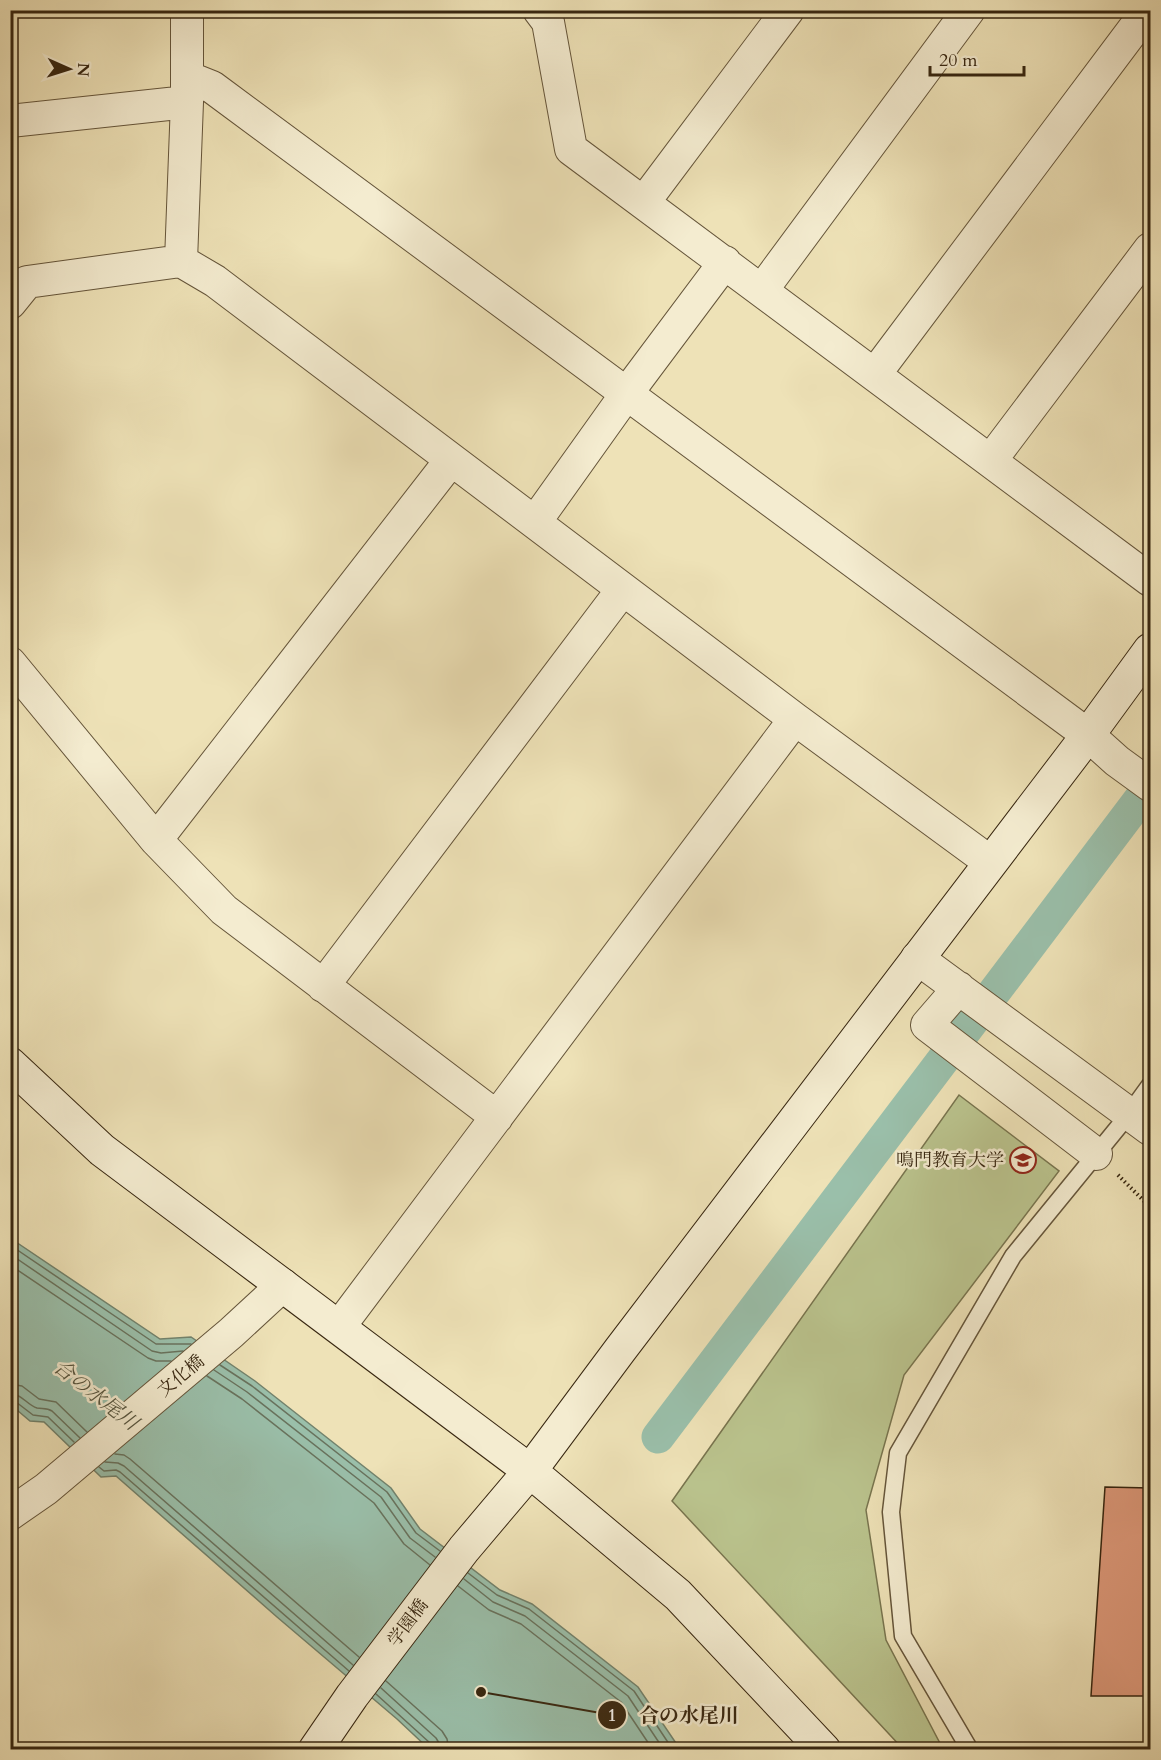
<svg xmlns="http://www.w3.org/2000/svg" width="1161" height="1760" font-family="Cardo,'Noto Serif JP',serif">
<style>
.green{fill:#bac38d;stroke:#78744e;stroke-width:1.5}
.water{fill:#9abfaa;stroke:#72826c;stroke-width:1.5}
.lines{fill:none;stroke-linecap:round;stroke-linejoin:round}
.shore{stroke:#68725d;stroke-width:1.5}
.canal{stroke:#9abfaa;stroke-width:33}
.building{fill:#dc9879;stroke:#372610;stroke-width:1.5}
.lane-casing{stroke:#65553a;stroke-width:19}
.street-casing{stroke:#65553a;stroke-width:34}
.secondary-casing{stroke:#372610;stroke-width:35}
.path{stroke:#372610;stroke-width:4;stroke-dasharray:1.5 3;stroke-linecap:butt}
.lane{stroke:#f4ecd0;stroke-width:16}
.street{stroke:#f4ecd0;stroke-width:32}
.secondary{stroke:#f4ecd0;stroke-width:33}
.labels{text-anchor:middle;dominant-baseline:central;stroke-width:5;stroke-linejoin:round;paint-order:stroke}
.poi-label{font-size:18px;fill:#372610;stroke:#f4ecd0;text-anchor:end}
.street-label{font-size:18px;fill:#372610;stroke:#f4ecd0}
.water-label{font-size:20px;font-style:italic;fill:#55543e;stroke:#f4ecd0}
.leader{fill:none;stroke:#372610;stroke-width:2}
.callout-dot{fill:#372610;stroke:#f4ecd0;stroke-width:2}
.mark-label{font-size:18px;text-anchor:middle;font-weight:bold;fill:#fff}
.callout-label{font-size:20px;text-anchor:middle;font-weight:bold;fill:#372610;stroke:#f4ecd0;stroke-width:5;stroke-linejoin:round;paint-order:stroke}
</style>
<rect width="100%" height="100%" fill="#eee2b7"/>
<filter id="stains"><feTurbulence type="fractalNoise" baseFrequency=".00333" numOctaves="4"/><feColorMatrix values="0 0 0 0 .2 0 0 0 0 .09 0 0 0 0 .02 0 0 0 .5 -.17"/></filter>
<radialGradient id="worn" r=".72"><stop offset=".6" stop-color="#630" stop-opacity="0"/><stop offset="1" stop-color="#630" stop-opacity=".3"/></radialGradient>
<path class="green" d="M959 1095 1059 1171 904 1375 866 1510 886 1640 943 1749H903L672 1501Z"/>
<path class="water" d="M10 1238 160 1339 191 1337 255 1381 391 1488 420 1529 500 1590 532 1604 638 1687 680 1749H429L397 1719 277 1617 116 1476 101 1477 44 1422 30 1421 11 1405Z"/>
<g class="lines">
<path class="shore" d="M10 1245 156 1344H191
M10 1254 152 1351 161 1353 183 1351
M10 1265 148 1358 156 1361H171
M220 1365 252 1386 387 1492 416 1533 440 1551
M214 1370 247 1392 381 1497 410 1538 435 1557
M207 1376 242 1399 374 1503 404 1544 430 1565
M10 1384 22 1386 39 1399 56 1402 87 1432
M10 1393C22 1394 27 1405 37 1408 43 1409 47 1408 52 1411L80 1438
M10 1401 16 1402 33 1415 48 1417 74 1442
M115 1454 124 1455 130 1459 359 1657
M105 1462 118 1463 124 1466 353 1665
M99 1467 104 1471 116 1470 120 1472 349 1671
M468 1573 497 1595 529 1609 634 1691 673 1750
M464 1579 493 1602 525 1616 628 1696 664 1750
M458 1586 489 1610 521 1624 621 1702 653 1750
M386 1681 442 1731 447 1739 449 1750
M381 1688 436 1738 439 1743 440 1750
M376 1694 430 1743 432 1750"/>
<path class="canal" d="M658 1437 1150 786"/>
</g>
<path class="building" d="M1105 1487 1150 1488V1696H1091Z"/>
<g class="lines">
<defs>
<path id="lane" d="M970 1750 903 1636 891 1512 898 1453 1013 1256 1129 1114 1150 1085"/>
<path id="street" d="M539 10 548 22 571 149 1150 580
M187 77 212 87 1088 735 1117 761 1150 785
M10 121 187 102
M644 202 788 10
M181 261 187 102V10
M762 290 969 10
M10 303 27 282 181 261 215 281 795 719 990 862
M875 374 1148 10
M991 460 1150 249
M535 522 627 393 725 262
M10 663 156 840 224 910 497 1117
M156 840 451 460
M917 958 1150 1129
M323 986 623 589
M959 988 927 1025 1096 1154
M339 1327 795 719
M10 1514 46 1489 231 1333 283 1285"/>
<path id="secondary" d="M10 1064 102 1150 530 1471 678 1595 824 1750
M315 1750 352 1696 464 1549 530 1471 620 1350 1088 735 1150 650"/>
</defs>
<use href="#lane" class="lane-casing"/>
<use href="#street" class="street-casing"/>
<use href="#secondary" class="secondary-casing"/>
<path class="path" d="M1118 1175 1150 1207"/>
<use href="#lane" class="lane"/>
<use href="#street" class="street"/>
<use href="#secondary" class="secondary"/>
</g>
<defs>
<symbol id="university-ring" viewBox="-11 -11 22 22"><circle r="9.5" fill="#f4ecd0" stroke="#8f2418" stroke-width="1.5"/><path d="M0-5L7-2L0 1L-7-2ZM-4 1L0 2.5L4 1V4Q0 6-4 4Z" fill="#8f2418"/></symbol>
</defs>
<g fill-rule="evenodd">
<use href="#university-ring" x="1008" y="1145" width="30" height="30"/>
</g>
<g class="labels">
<g class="poi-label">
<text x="1004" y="1160">鳴門教育大学</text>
</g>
<g class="street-label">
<text transform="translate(181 1376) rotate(-40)">文化橋</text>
<text transform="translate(408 1623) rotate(-53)">学園橋</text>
</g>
<g class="water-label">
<text transform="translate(96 1395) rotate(38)">合の水尾川</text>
</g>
</g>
<path class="leader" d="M481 1692L612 1715"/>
<g class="callout-dot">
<circle cx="481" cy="1692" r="6"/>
<circle cx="612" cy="1715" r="15"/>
</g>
<g class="mark-label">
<text x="612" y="1721">1</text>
</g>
<g class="callout-label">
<text x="689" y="1722">合の水尾川</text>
</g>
<rect width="1161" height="1760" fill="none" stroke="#eee2b7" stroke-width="36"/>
<rect x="12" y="12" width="1137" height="1736" fill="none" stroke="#372610" stroke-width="3"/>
<rect x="18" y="18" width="1125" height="1724" fill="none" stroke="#372610" stroke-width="1.5"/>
<g transform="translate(69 69) rotate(93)" stroke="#f4ecd0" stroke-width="4.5" paint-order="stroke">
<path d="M0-4.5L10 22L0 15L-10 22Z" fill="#372610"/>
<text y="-9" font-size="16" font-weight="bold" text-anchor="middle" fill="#372610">N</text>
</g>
<path d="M930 66v9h94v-9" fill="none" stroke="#372610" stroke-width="3"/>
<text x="939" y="66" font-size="18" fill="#372610" stroke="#f4ecd0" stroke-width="4.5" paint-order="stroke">20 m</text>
<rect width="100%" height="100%" filter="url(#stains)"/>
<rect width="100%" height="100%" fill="url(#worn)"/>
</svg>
